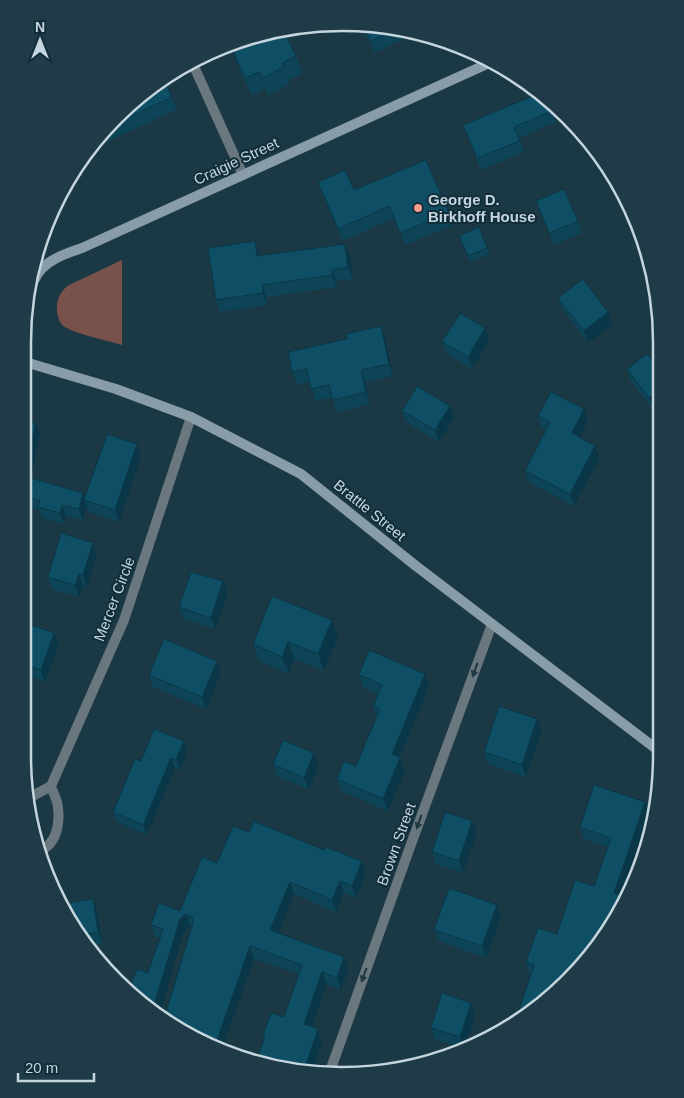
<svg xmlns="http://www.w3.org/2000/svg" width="684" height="1098" font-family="Arial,sans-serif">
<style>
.green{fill:#77514a}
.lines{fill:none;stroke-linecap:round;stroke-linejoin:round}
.minor{stroke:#6a777e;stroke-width:10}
.secondary{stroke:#889da7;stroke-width:10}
.wall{fill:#0d4457;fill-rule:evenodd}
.shaded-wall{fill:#0a3747}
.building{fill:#0f4f65;stroke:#0a3747;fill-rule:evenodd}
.oneway{fill:#1e3944}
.poi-dot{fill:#f49d8c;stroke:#112e3a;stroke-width:2}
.labels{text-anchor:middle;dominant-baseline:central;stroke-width:4;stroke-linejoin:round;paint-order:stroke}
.street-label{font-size:15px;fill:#c5d5dd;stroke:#112e3a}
.poi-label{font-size:15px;font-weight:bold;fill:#c5d5dd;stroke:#112e3a;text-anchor:start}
.rim{fill:none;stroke:#c5d5dd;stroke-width:2.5}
</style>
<rect width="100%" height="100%" fill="#1b3945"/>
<path class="green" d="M122 260V345C109 341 71 333 62 325 59 321 57 315 57 310 56 300 60 293 67 286Z"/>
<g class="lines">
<path class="minor" d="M192 62 243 175
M29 798 51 786 124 620 191 417
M38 851C56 846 60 825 58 808 58 801 53 793 51 786
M329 1074 410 847 492 624"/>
<path class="secondary" d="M25 311C33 269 43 261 82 248L487 64
M25 362 116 389 191 417 301 474 416 566 659 751"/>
</g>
<path class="wall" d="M363 29 415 33 375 53Z
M284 31 296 56 303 73 289 80 290 84 268 95 265 88 252 95 239 68 233 51 250 42Z
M165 81 172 97 177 109 107 142 104 134Z
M547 101 556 122 519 138 524 152 481 170 463 125Z
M318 182 449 213 453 225 405 245 394 218 343 241 322 194Z
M536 201 578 221 582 233 554 245Z
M479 227 490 254 470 262 461 242Z
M255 241 260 256H350L353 279 336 281 337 287 266 297 267 305 220 312 216 300Z
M558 298 613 324 588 343 563 310Z
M381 326 385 338 393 376 365 382 370 404 337 412 332 397 316 401 310 381 297 384 292 372 347 339Z
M489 340 472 369 447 354 442 342Z
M627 369 661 372 660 404 653 409 631 381Z
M450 406 454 417 439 442 406 422 402 411Z
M584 409 588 421 580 437 600 458 574 506 529 482 525 471 546 430 542 428 538 416Z
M24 421 40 435 30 478 83 493 85 498 137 444 141 456 119 522 89 512 87 507 83 520 66 516 64 524 42 518 39 510 24 507Z
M93 543 97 555 87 587 83 586 79 597 52 589 48 577Z
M223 581 228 593 216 629 184 619 179 607Z
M23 622 54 633 59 645 45 682 23 674Z
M338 637 324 671 294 659 289 674 259 661 253 644Z
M217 661 221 673 206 709 153 687 149 675Z
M359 675 429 686 400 757 405 770 388 811 341 791 337 779 356 766 377 717 373 706 378 694 363 687Z
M537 719 542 731 526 777 488 764 484 752Z
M184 741 187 751 180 770 175 768 147 835 117 822 113 812Z
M273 764 319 765 309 789 277 776Z
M645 802 649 814 621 895 622 896 624 901 595 951 521 1015 519 1010 531 975 526 962 557 934 594 886 608 847 584 839 580 827Z
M472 821 477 832 463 873 436 864 432 852Z
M249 832 366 873 356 898 344 893 336 912 294 894 278 933 344 957 349 969 341 990 327 984 312 1027 318 1029 322 1042 264 1039 263 1035 284 1017 299 974 254 959 222 1049 147 1009 148 973 160 938 155 937 151 925 180 911 217 863ZM190 926 192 927 167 1009 165 1012 159 1014 184 931Z
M93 899 97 911 103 944 88 946 77 934Z
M497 905 501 917 486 958 439 941 434 930Z
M471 1003 475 1015 465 1047 461 1048 435 1039 431 1028Z"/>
<path class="shaded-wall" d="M255 241 259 253 262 268 257 256Z
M345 244 350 256 353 279 348 267Z
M332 270 336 281 337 287 332 275Z
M262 285 266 297 267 305 263 293Z
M608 312 613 324 588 343 584 331Z
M381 326 385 338 393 376 389 364Z
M485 328 489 340 472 369 468 357Z
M361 370 365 382 370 404 366 392Z
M661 389 660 404 653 409 649 398Z
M450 406 454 417 439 442 435 430Z
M584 409 588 421 576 445 572 433Z
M36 423 40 435 28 488 24 478V473Z
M137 444 141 456 119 522 115 510Z
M595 446 600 458 574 506 570 494Z
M83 493 86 501 84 500 87 507 83 520 79 509Z
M62 505 66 516 64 524 60 513Z
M93 543 97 555 87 587 83 575Z
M79 574 83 586 79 597 75 585Z
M223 581 228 593 216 629 211 618Z
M332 620 338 637 324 671 318 654Z
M54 633 59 645 45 682 41 670Z
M288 642 294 659 289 674 282 657Z
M217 661 221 673 206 709 202 697Z
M425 674 429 686 396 766 392 754Z
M537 719 542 731 526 777 522 765Z
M184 741 187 751 180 770 176 760Z
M314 753 319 765 309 789 304 778Z
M171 758 175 768 147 835 143 825Z
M400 758 405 770 388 811 383 799Z
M645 802 649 814 618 905 614 893Z
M472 821 477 832 463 873 459 861Z
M362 861 366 873 356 898 352 886Z
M340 881 344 893 336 912 332 900Z
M290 882 294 894 275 942 270 930Z
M622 896 624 901 616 915Z
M93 899 97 911 103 944 98 932Z
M497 905 501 917 486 958 482 946Z
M186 914 190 926 184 931 159 1016 156 1014 154 1005 180 919Z
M250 946 254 959 222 1049 215 1046Z
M344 957 349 969 341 990 337 978Z
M322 972 327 984 308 1037 304 1024Z
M471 1003 475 1015 465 1047H463L460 1037Z
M318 1029 322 1042 312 1073 304 1071Z"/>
<path class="building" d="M365 29 391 31 371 41Z
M284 31 296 56 282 63 284 67 262 78 259 72 245 78 233 51 252 42Z
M165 81 172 97 115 124Z
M540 93 547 101 552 111 514 127 520 141 477 158 463 125Z
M426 160 449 213 400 233 389 206 338 229 318 182 345 170 354 190Z
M564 189 578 221 549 233 536 201Z
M479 227 487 248 468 256 459 236Z
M255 241 257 256 345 244 348 267 332 270V275L262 285 263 293 216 300 208 248Z
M583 279 608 312 584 331 558 298Z
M460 313 485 328 468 357 442 342Z
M381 326 389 364 361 370 366 392 333 400 329 385 311 389 307 369 292 372 288 352 347 339 346 334Z
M647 354 661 372V389L649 398 627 369Z
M417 386 450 406 435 430 402 411Z
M551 392 584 409 572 433 595 446 570 494 525 471 550 422 538 416Z
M24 421 36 423 24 473Z
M107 434 137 444 115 510 84 500Z
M24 476 83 493 79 509 62 505 60 513 38 507 40 500 24 497Z
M61 533 93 543 83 575 79 574 75 585 48 577Z
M191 572 223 581 211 618 179 607Z
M272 596 332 620 318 654 288 642 282 657 253 644Z
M23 622 54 633 41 670 23 664Z
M164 639 217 661 202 697 149 675Z
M369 650 425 674 392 754 400 758 383 799 337 779 344 761 356 766 380 709 373 706 382 685 359 675Z
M499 706 537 719 522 765 484 752Z
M154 729 184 741 176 760 171 758 143 825 113 812 135 759 141 761Z
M283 740 314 753 304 778 273 764Z
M594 785 645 802 614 893 622 896 616 915 595 951 518 1022 522 1011 519 1010 534 965 526 962 538 928 557 934 575 880 594 886 611 838 580 827Z
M445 812 472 821 459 861 432 852Z
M254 821 324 850 326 847 362 861 352 886 340 881 332 900 290 882 270 930 344 957 337 978 322 972 304 1024 318 1029 304 1071 256 1062 265 1036 263 1035 271 1013 284 1017 302 965 250 946 215 1046 147 1009 129 990 137 969 148 973 163 929 151 925 159 903 180 911 202 857 217 863 233 826 249 832ZM186 914 192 917 193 923 167 1009 165 1012 159 1014 155 1011 154 1005 180 919Z
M449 888 497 905 482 946 434 930Z
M93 899 98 932 78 935 62 904Z
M442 993 471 1003 460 1037 431 1028Z"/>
<defs><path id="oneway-solid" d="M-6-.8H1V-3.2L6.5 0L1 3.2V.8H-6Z" transform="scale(1.25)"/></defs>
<g class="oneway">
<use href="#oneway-solid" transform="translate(475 670) rotate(110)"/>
<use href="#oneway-solid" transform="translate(419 822) rotate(110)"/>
<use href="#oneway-solid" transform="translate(364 975) rotate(110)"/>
</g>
<circle class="poi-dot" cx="418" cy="208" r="5"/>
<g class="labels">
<g class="street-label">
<text transform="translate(236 161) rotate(-25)">Craigie Street</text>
<text transform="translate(370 510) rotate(39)">Brattle Street</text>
<text transform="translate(114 599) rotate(-69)">Mercer Circle</text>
<text transform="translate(396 844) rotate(-70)">Brown Street</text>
</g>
<g class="poi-label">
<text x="428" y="199">George D.<tspan x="428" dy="17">Birkhoff House</tspan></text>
</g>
</g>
<path d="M0 0H684V1098H0ZM342 31H342A311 311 0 0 1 653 342V756A311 311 0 0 1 342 1067H342A311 311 0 0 1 31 756V342A311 311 0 0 1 342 31Z" fill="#1f3b47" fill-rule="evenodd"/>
<path class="rim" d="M342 31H342A311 311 0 0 1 653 342V756A311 311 0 0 1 342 1067H342A311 311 0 0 1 31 756V342A311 311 0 0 1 342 31Z"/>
<g transform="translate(40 40)" stroke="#112e3a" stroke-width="4" paint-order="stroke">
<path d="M0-4L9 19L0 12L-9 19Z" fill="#c5d5dd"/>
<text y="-8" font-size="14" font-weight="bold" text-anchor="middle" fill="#c5d5dd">N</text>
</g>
<path d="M18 1073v8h76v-8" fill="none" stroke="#c5d5dd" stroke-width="2.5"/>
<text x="25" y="1073" font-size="15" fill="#c5d5dd" stroke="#112e3a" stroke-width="4" paint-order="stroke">20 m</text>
</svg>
